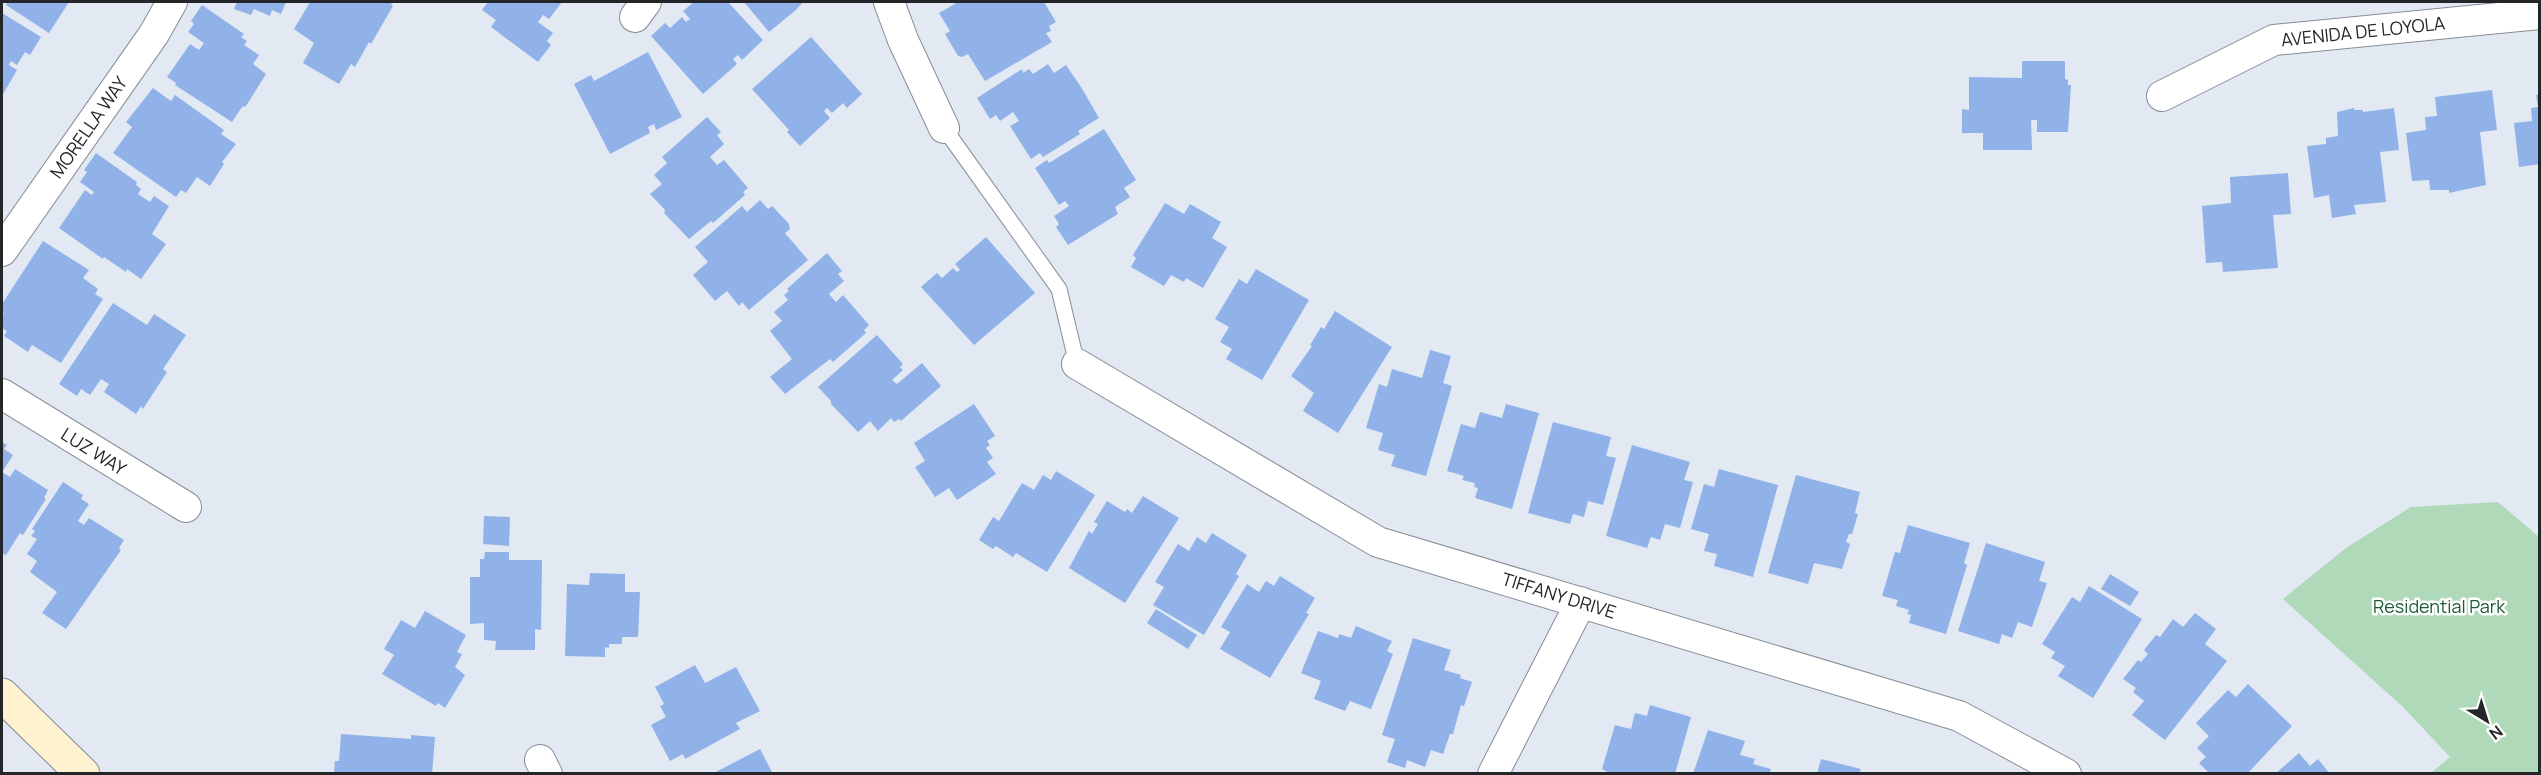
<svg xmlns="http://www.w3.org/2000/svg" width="2541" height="775" font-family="Manrope,sans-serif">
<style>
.green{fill:#afd9b9}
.building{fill:#90b2e9}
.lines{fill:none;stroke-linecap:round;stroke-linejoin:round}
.service-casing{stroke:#878d97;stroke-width:17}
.minor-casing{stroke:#878d97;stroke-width:32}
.secondary-casing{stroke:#878d97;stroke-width:35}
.service{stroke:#fff;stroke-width:15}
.minor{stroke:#fff;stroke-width:30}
.secondary{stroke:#fef2d0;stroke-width:33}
.labels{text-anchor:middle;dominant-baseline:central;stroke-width:5;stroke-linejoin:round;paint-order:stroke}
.street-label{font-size:18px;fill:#232529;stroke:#fff}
.park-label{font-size:18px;fill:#1a5c33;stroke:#fff}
</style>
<rect width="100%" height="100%" fill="#e2e9f3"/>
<path class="green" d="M2498 502 2539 537V773H2431L2450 757 2402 706 2283 599 2346 548 2411 507Z"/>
<path class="building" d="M8 2H69L49 33 6 5Z
M237 2H286L281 14 272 10 270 16 254 9 251 15 234 9Z
M310 2H393L391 5 393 6 371 44 369 42 355 67 351 64 339 84 303 63 314 43 294 29Z
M488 2H562L549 19 543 15 538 22 553 33 547 41 551 45 538 62 491 27 496 20 482 10Z
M694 2H728L763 40 742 60 738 55 733 59 737 64 703 94 651 36 665 23 670 28 682 17 686 22 690 19 683 11Z
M744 2H803L796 10 769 32Z
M958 2H1044L1056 22 1049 26 1051 31 1046 33 1052 42 985 81 968 54 962 57 958 56 945 34 950 31 939 13Z
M202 5 244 34 241 37 247 41 244 45 259 55 253 64 266 74 246 106 242 107 232 122 175 85 176 83 167 77 190 44 199 50 204 43 188 32 194 24 191 21Z
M2 13 41 37 30 55 25 52 17 65 11 61 9 65 17 70 2 96Z
M811 37 862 94 847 108 843 103 832 113 827 108 824 111 830 118 800 146 787 132 789 130 752 89Z
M648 52 682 117 656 130 654 124 648 127 650 133 610 154 574 84 591 75 594 81Z
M2022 61H2065V79L2068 80V85H2071L2068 132H2037V120H2031L2032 150H1983V133H1962V109L1969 110V77L2022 78Z
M1048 64 1054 73 1066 65 1081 87 1099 118 1078 131 1080 134 1043 157 1040 153 1031 159 1010 126 1019 121 1013 112 1000 121 996 115 990 119 977 98 1022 69 1023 73 1029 69 1033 74Z
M153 88 171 101 175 95 224 130 221 134 236 144 222 162 224 164 210 186 197 177 186 193 181 190 176 197 113 153 132 127 126 122Z
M2492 90 2497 130 2480 132 2486 185 2449 193V190H2430L2429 180 2412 181 2406 133 2426 130 2425 117 2437 116 2435 97Z
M2540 94V164L2519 167 2514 123 2532 121 2531 108 2538 107 2536 95Z
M2354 108V110H2363V112L2394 108 2399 150 2380 152 2386 202 2354 205 2356 214 2332 218 2329 195 2314 198 2307 146 2326 144V138L2338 136 2337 112Z
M707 117 721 132 717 135 724 144 710 157 717 165 724 160 748 188 743 192 745 195 713 223 711 221 689 239 664 213 665 210 650 194 662 184 654 175 667 163 662 157Z
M1104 129 1136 180 1124 188 1130 197 1115 207 1118 214 1068 245 1056 227 1059 224 1054 216 1069 206 1065 201 1059 205 1035 168 1047 160 1049 163Z
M96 153 137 182 136 185 141 189 138 194 150 202 154 196 169 206 152 234 166 244 141 279 127 269 126 272 104 257 103 259 59 228 85 190 92 195 94 192 80 182 87 172 84 170Z
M2288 173 2291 214 2273 215 2278 268 2223 272 2222 262 2206 263 2202 206 2231 203 2230 177Z
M760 200 768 209 772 206 776 210 789 224 790 229 785 233 808 260 749 310 742 302 739 306 727 291 715 301 693 275 708 262 695 247 742 206 747 212Z
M1165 203 1184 214 1190 204 1221 222 1212 238 1227 247 1203 288 1186 278 1184 282 1171 275 1164 286 1131 267 1136 258 1133 255Z
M986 237 1035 293 974 345 921 287 937 273 942 278 953 268 957 272 960 270 955 264Z
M43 241 89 270 83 278 98 289 95 294 103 299 61 363 32 345 28 352 4 336 7 331 2 328V317L4 313 2 311V304Z
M827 253 842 271 838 274 844 281 829 294 836 302 843 295 869 325 864 330 866 333 833 362 830 359 785 394 770 377 792 359 770 331 782 321 774 312 788 300 784 295 789 291 787 289Z
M1256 269 1309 300 1262 380 1226 359 1232 349 1220 342 1229 327 1215 319 1239 279 1247 284Z
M113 303 147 325 154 314 186 335 163 369 167 372 143 409 141 406 136 414 104 392 109 384 101 379 90 395 81 389 77 396 59 384Z
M1335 311 1392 347 1338 433 1303 411 1314 393 1291 376 1312 346 1310 345 1321 327 1324 329Z
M877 335 903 364 900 367 903 370 892 380 897 384 922 363 941 386 901 421 899 419 894 422 891 418 878 431 870 421 858 432 831 404V401L818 387Z
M1430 350 1451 356 1443 383 1452 386 1426 476 1391 466 1395 455 1378 450 1383 433 1366 428 1379 384 1387 387 1392 369 1422 378Z
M974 404 995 436 987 441 990 445 986 448 993 458 987 462 996 474 957 500 949 488 935 497 915 467 925 461 914 443Z
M1506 404 1539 413 1512 509 1475 498 1478 488 1474 487 1475 483 1462 480 1464 476 1447 471 1461 424 1475 428 1480 412 1502 418Z
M1553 422 1611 437 1606 456 1616 458 1603 505 1588 501 1584 517 1573 514 1570 524 1528 513Z
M2 442 7 445 4 449 13 455 2 472 10 477 15 469 48 490 44 498 46 499 23 535 20 533 6 555 2 553Z
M1632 445 1690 462 1684 480 1693 482 1680 528 1665 524 1660 540 1651 537 1647 548 1606 536Z
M1719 469 1778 485 1753 577 1714 566 1717 554 1704 551 1709 534 1691 529 1704 484 1714 487Z
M1056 471 1095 495 1047 572 1016 553 1013 557 996 546 993 549 979 540 993 517 999 521 1022 483 1034 490 1043 475 1051 480Z
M1796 475 1860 492 1855 513 1858 514 1852 534H1849L1846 542 1850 544 1842 569 1814 563 1808 584 1768 573Z
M63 482 83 495 81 499 89 504 78 521 84 525 89 518 124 540 119 548 121 550 66 629 42 613 57 592 30 572 37 561 27 554 37 539 31 536 35 531 32 529Z
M1143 496 1179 518 1125 603 1069 568 1089 531 1092 534 1098 524 1094 522 1107 501 1125 512 1127 509 1132 513Z
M484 516 510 517 509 546 483 544Z
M1908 525 1970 543 1964 563 1967 565 1946 634 1909 623 1911 615 1907 614 1909 610 1896 606 1898 600 1882 596 1895 552 1900 553Z
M1212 533 1247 555 1236 574 1239 576 1204 635 1153 605 1164 587 1155 582 1178 544 1189 551 1197 537 1206 543Z
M1986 543 2045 562 2039 581 2047 583 2032 627 2018 622 2012 638 2002 634 1999 644 1958 631Z
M485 552H509V560H542L541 630 535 629V650H495L496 641 484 640V623L470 624V577H480V559H484Z
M590 573 625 574V592H640L638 637H622V644H609V648L605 647V657L565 656 567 584 589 585Z
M2110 574 2139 592 2130 606 2101 589Z
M1280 576 1315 598 1306 613 1309 614 1270 678 1220 649 1230 632 1221 627 1247 584 1259 592 1266 581 1274 586Z
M2089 586 2142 619 2093 698 2058 676 2065 666 2051 658 2055 652 2042 644 2072 597 2080 602Z
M1156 609 1197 635 1188 649 1147 623Z
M425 611 466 635 457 652 462 654 455 667 465 675 445 708 438 703 436 706 382 674 394 655 384 649 401 620 415 628Z
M2195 613 2216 629 2205 644 2227 661 2165 740 2132 715 2144 701 2133 692 2136 688 2123 679 2138 660 2141 662 2148 654 2144 650 2156 635 2160 637 2173 619 2183 627Z
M1356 626 1392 641 1387 651 1393 654 1371 709 1350 701 1345 711 1314 699 1321 681 1301 673 1318 631 1338 638 1339 634 1351 638Z
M1413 638 1451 650 1444 670 1461 675 1460 678 1472 682 1464 706 1461 705 1453 734H1450L1443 754 1431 750 1425 767 1407 760 1405 768 1387 762 1395 739 1382 735Z
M695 665 705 683 736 667 760 711 736 723 740 729 685 759 683 754 670 761 651 725 666 717 660 706 664 704 655 687Z
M2248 684 2292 726 2247 774H2210L2199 763 2206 757 2197 748 2209 736 2196 723 2228 690 2236 697Z
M1650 705 1691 717 1675 774H1611L1602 769 1615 725 1631 729 1635 713 1647 716Z
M1708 730 1745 741 1740 755 1755 759 1753 764 1771 769 1769 774H1693Z
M341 734 411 739V735L435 737 432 774H334L335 761H339Z
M760 749 773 774H712Z
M2299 753 2310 766 2318 759 2330 774H2275Z
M1821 759 1861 769 1859 774H1817Z"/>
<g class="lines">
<defs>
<path id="service" d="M944 128 1059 289 1077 364"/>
<path id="minor" d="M889 2 903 40 944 128
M635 17 646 2
M2162 96 2274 40 2540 14
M2 251 154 34 172 2
M1077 364 1378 542 1959 716 2066 774
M2 394 186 507
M540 760 547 774
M1493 774 1581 602"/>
<path id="secondary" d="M2 695 83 774"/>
</defs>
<use href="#service" class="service-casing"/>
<use href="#minor" class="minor-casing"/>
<use href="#secondary" class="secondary-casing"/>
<use href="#service" class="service"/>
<use href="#minor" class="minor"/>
<use href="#secondary" class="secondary"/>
</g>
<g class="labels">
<g class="street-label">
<text transform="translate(2363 31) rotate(-6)">AVENIDA DE LOYOLA</text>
<text transform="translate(88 127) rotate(-55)">MORELLA WAY</text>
<text transform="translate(94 451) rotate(32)">LUZ WAY</text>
<text transform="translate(1559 595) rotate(17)">TIFFANY DRIVE</text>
</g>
<g class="park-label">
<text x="2439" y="606">Residential Park</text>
</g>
</g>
<rect width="2541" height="775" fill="none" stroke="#232529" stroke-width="6"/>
<g transform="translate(2487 721) rotate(142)" stroke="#ffffff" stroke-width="4.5" paint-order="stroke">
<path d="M0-4.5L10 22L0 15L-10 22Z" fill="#232529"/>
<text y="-9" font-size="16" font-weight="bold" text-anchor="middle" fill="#232529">N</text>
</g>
</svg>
